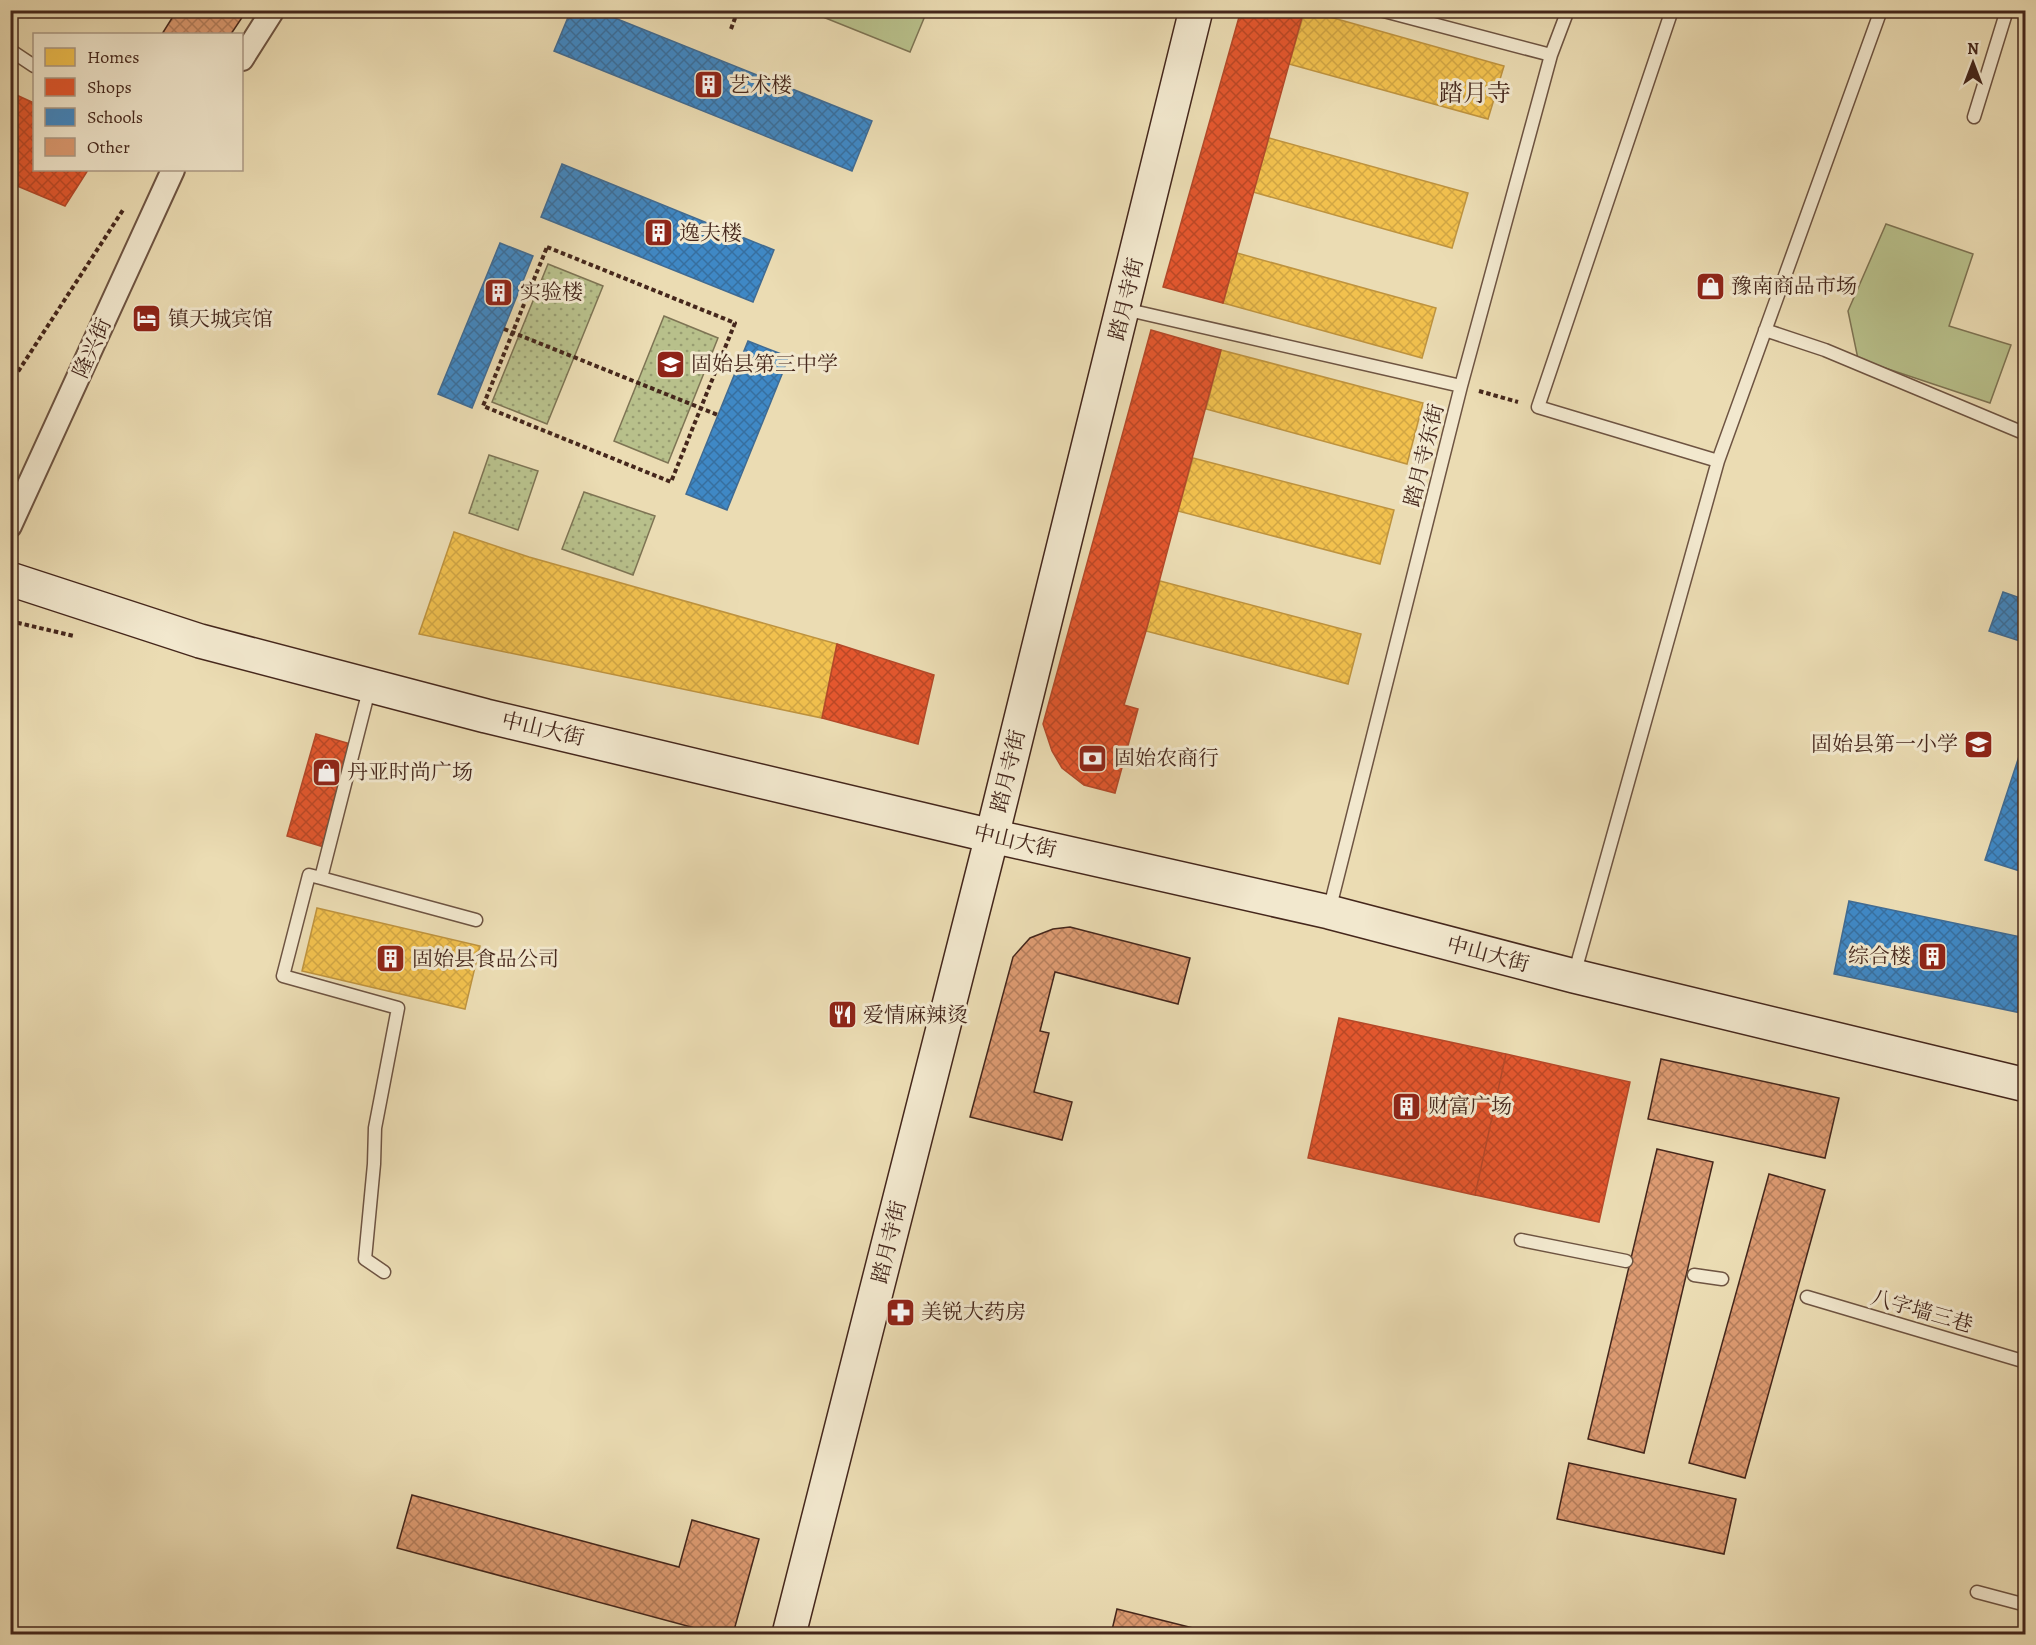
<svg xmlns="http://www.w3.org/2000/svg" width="2036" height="1645" font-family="Alegreya,'Noto Serif SC',serif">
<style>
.garden{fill:url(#garden-dots);stroke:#7e7454;stroke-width:1.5}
.pitch{fill:#b8c08b;stroke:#7e7454;stroke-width:1.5}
.homes{fill:url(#homes-cross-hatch);stroke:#be933f;stroke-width:1.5}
.shops{fill:url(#shops-cross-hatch);stroke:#b44929;stroke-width:1.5}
.schools{fill:url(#schools-cross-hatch);stroke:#416b92;stroke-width:1.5}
.building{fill:url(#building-cross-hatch);stroke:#45271c;stroke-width:1.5}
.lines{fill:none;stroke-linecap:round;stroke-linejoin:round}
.lane-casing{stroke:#6e5442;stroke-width:15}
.street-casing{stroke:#6e5442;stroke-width:26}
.secondary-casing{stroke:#45271c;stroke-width:36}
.path{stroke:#45271c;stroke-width:4;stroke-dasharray:4.5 3;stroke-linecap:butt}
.lane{stroke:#f2e8ce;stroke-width:12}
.street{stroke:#f2e8ce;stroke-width:22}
.secondary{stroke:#f2e8ce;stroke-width:33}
.labels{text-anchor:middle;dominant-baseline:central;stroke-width:6;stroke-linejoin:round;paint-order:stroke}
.poi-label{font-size:21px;fill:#45271c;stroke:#f2e8ce;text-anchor:start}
.street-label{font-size:21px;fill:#45271c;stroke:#f2e8ce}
.quarter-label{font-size:24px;fill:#45271c;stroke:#f2e8ce}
</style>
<defs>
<pattern id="garden-dots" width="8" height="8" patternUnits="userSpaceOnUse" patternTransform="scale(1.5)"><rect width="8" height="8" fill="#b8c08b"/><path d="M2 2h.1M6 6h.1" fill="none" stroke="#979c71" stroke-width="1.8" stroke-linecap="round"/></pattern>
<pattern id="homes-cross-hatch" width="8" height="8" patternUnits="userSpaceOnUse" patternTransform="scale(1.5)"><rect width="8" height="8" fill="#f2c14e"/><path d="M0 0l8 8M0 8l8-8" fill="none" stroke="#d1a644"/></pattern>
<pattern id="shops-cross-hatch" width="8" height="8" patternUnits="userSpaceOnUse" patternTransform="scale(1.5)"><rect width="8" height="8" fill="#e4572e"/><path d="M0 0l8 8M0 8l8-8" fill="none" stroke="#bb4826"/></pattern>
<pattern id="schools-cross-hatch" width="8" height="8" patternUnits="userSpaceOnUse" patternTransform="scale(1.5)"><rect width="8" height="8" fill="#3f88c5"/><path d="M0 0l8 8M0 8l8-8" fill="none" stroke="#376f9f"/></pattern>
<pattern id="building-cross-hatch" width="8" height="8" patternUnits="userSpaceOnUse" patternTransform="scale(1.5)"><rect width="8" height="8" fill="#dc9a71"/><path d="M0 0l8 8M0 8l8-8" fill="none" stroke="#b47e5c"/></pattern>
</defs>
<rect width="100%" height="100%" fill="#ebdcb3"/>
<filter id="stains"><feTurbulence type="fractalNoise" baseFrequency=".00333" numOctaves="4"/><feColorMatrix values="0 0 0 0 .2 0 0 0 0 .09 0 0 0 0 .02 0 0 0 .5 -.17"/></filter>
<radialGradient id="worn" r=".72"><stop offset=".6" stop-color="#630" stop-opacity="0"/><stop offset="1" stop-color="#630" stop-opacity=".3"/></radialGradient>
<path class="garden" d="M548 264 603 286 547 424 492 402Z
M664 316 718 338 668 463 614 441Z
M489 455 538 471 518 530 469 513Z
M584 492 655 516 633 575 562 549Z"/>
<path class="pitch" d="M808 11H927L910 52Z
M1886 224 1973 254 1949 326 2011 345 1990 403 1858 359 1848 311Z"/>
<path class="homes" d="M1305 10 1504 66 1488 119 1289 64Z
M1269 138 1468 193 1452 248 1253 192Z
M1237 253 1436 308 1422 358 1223 303Z
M1221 350 1423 403 1407 464 1206 409Z
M1193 458 1394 510 1380 564 1178 511Z
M454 532 529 557 837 644 822 718 419 634Z
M1160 581 1361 634 1348 684 1146 631Z
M317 908 480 946 465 1009 302 971Z"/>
<path class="shops" d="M1241 10H1304L1223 303 1163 287Z
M10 92 34 103V170H88L65 206 10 183Z
M1151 330 1221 350 1146 631 1124 705 1138 709 1115 793 1084 785 1062 768 1052 751 1043 724Z
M837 644 934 675 918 744 822 718Z
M316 734 354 745 324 847 287 836Z
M1339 1018 1506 1054 1475 1195 1308 1158Z
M1506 1054 1630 1082 1599 1222 1475 1195Z"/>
<path class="schools" d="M571 10H595L872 121 852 171 554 51Z
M562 164 774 250 753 302 541 217Z
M500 243 533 256 472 408 438 394Z
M748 341 789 357 727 510 686 494Z
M2003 592 2026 600V643L1989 631Z
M2026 735V873L1985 860Z
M1849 901 2026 938V1014L1834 974Z"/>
<path class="building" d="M177 10H247L231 34H162Z
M1070 927 1190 958 1178 1004 1055 972 1040 1031 1049 1033 1034 1092 1072 1102 1062 1140 970 1117 1013 957 1030 938 1053 929Z
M1661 1059 1839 1098 1825 1158 1648 1119Z
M1657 1149 1713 1162 1644 1453 1588 1439Z
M1769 1174 1825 1190 1745 1478 1689 1463Z
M1569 1463 1736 1499 1724 1554 1557 1519Z
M412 1495 679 1567 692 1520 759 1539 733 1634H717L397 1548Z
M1117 1609 1217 1634H1111Z"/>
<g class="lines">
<defs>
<path id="lane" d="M1380 10 1551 55
M1672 10 1538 407 1718 461
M10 50 34 66
M1974 117 2007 10
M1124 309 1461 386
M1765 330 1825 350 2026 434
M370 686 321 878 309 875 283 976 398 1008 375 1128 374 1164 365 1259 384 1272
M321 878 476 920
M1329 911 1461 386 1551 55 1568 10
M1574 975 1718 461 1881 10
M1521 1240 1626 1261
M1694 1275 1722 1279
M1807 1297 2026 1362
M1977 1592 2026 1605"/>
<path id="street" d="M242 59 273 10
M10 526 173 170"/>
<path id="secondary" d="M10 579 200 641 486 716 992 836 1329 912 1574 976 2026 1085
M789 1634 992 836 1196 10"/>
</defs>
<use href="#lane" class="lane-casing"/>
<use href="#street" class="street-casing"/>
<use href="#secondary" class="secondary-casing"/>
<path class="path" d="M731 29 738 10
M547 247 735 323 671 482 483 406Z
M504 329 718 415
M10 384 123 210
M1479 391 1518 402
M10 621 74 636"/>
<use href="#lane" class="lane"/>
<use href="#street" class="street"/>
<use href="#secondary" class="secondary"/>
</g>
<defs>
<symbol id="building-square" viewBox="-11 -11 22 22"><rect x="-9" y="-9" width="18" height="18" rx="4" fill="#8f2418" stroke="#f2e8ce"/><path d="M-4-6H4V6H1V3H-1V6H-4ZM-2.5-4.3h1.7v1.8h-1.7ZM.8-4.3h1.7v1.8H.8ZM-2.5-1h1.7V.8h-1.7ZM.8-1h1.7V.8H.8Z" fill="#fff"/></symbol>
<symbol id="shop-square" viewBox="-11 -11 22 22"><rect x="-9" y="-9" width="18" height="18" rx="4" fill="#8f2418" stroke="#f2e8ce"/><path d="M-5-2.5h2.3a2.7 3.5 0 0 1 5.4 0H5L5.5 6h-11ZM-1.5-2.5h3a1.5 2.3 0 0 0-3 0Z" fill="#fff"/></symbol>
<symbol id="hotel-square" viewBox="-11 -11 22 22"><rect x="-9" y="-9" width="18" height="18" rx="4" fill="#8f2418" stroke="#f2e8ce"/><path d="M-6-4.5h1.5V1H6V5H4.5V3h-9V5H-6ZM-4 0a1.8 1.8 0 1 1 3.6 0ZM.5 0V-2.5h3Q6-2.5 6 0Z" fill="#fff"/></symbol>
<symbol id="school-square" viewBox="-11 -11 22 22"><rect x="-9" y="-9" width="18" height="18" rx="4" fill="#8f2418" stroke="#f2e8ce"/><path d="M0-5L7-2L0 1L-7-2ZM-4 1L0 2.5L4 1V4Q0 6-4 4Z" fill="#fff"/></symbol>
<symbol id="bank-square" viewBox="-11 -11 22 22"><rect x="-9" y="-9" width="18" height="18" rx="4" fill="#8f2418" stroke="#f2e8ce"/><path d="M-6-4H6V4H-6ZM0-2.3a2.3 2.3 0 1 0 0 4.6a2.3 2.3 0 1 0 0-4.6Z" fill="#fff"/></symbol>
<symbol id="restaurant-square" viewBox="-11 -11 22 22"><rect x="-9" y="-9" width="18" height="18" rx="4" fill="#8f2418" stroke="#f2e8ce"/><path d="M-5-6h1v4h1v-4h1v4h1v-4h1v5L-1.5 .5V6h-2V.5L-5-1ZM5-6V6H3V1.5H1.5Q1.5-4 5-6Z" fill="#fff"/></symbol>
<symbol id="pharmacy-square" viewBox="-11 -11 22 22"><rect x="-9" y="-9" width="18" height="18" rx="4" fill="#8f2418" stroke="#f2e8ce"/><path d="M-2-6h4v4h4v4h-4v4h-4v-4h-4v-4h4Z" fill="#fff"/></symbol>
</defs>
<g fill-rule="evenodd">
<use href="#building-square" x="692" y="68" width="33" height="33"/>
<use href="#building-square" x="642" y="216" width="33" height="33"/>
<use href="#shop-square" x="1694" y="270" width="33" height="33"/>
<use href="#building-square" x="482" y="276" width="33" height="33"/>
<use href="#hotel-square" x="130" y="302" width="33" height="33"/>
<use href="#school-square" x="654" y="348" width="33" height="33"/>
<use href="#school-square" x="1962" y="728" width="33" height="33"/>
<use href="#bank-square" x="1076" y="742" width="33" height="33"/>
<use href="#shop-square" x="310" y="756" width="33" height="33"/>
<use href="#building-square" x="1916" y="940" width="33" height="33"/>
<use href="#building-square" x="374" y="942" width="33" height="33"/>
<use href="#restaurant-square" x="826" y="998" width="33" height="33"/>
<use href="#building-square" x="1390" y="1090" width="33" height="33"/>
<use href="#pharmacy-square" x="884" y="1296" width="33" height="33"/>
</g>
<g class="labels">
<g class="poi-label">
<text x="729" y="85">艺术楼</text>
<text x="679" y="233">逸夫楼</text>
<text x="1731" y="286">豫南商品市场</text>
<text x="520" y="292">实验楼</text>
<text x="168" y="319">镇天城宾馆</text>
<text x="691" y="364">固始县第三中学</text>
<text x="1958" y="744" text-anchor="end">固始县第一小学</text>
<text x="1114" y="758">固始农商行</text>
<text x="347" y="772">丹亚时尚广场</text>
<text x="1911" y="956" text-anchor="end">综合楼</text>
<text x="412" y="959">固始县食品公司</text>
<text x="863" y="1015">爱情麻辣烫</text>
<text x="1428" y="1106">财富广场</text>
<text x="921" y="1312">美锐大药房</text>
</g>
<g class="street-label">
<text transform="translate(1126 299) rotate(-76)">踏月寺街</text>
<text transform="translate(92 348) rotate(-66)">隆兴街</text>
<text transform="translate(1424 455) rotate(-76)">踏月寺东街</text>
<text transform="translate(543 729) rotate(13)">中山大街</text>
<text transform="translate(1008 771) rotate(-76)">踏月寺街</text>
<text transform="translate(1015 841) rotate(13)">中山大街</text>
<text transform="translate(1488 954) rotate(15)">中山大街</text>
<text transform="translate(889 1242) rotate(-76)">踏月寺街</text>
<text transform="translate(1922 1311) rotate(16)">八字墙三巷</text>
</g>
<g class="quarter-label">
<text x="1475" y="93">踏月寺</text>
</g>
</g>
<rect width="2036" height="1645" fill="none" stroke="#ebdcb3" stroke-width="36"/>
<rect x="12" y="12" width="2012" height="1621" fill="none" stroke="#45271c" stroke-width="3"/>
<rect x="18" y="18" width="2000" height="1609" fill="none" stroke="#45271c" stroke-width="1.5"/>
<rect x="33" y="33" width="210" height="138" fill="#f2e8ce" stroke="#ad9b87" stroke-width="1.5"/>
<rect x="45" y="48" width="30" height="18" fill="#f2c14e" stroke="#ad9b87" stroke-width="1.5"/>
<text x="87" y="63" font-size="18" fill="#45271c">Homes</text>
<rect x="45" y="78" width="30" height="18" fill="#e4572e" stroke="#ad9b87" stroke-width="1.5"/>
<text x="87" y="93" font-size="18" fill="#45271c">Shops</text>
<rect x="45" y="108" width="30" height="18" fill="#3f88c5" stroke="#ad9b87" stroke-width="1.5"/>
<text x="87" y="123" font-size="18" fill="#45271c">Schools</text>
<rect x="45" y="138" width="30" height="18" fill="#dc9a71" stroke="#ad9b87" stroke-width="1.5"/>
<text x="87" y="153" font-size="18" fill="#45271c">Other</text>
<g transform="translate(1973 63)" stroke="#f2e8ce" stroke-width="4.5" paint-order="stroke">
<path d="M0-4.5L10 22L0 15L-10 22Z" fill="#45271c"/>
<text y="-9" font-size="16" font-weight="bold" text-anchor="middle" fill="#45271c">N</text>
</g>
<rect width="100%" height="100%" filter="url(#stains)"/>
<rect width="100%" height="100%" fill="url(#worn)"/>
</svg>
